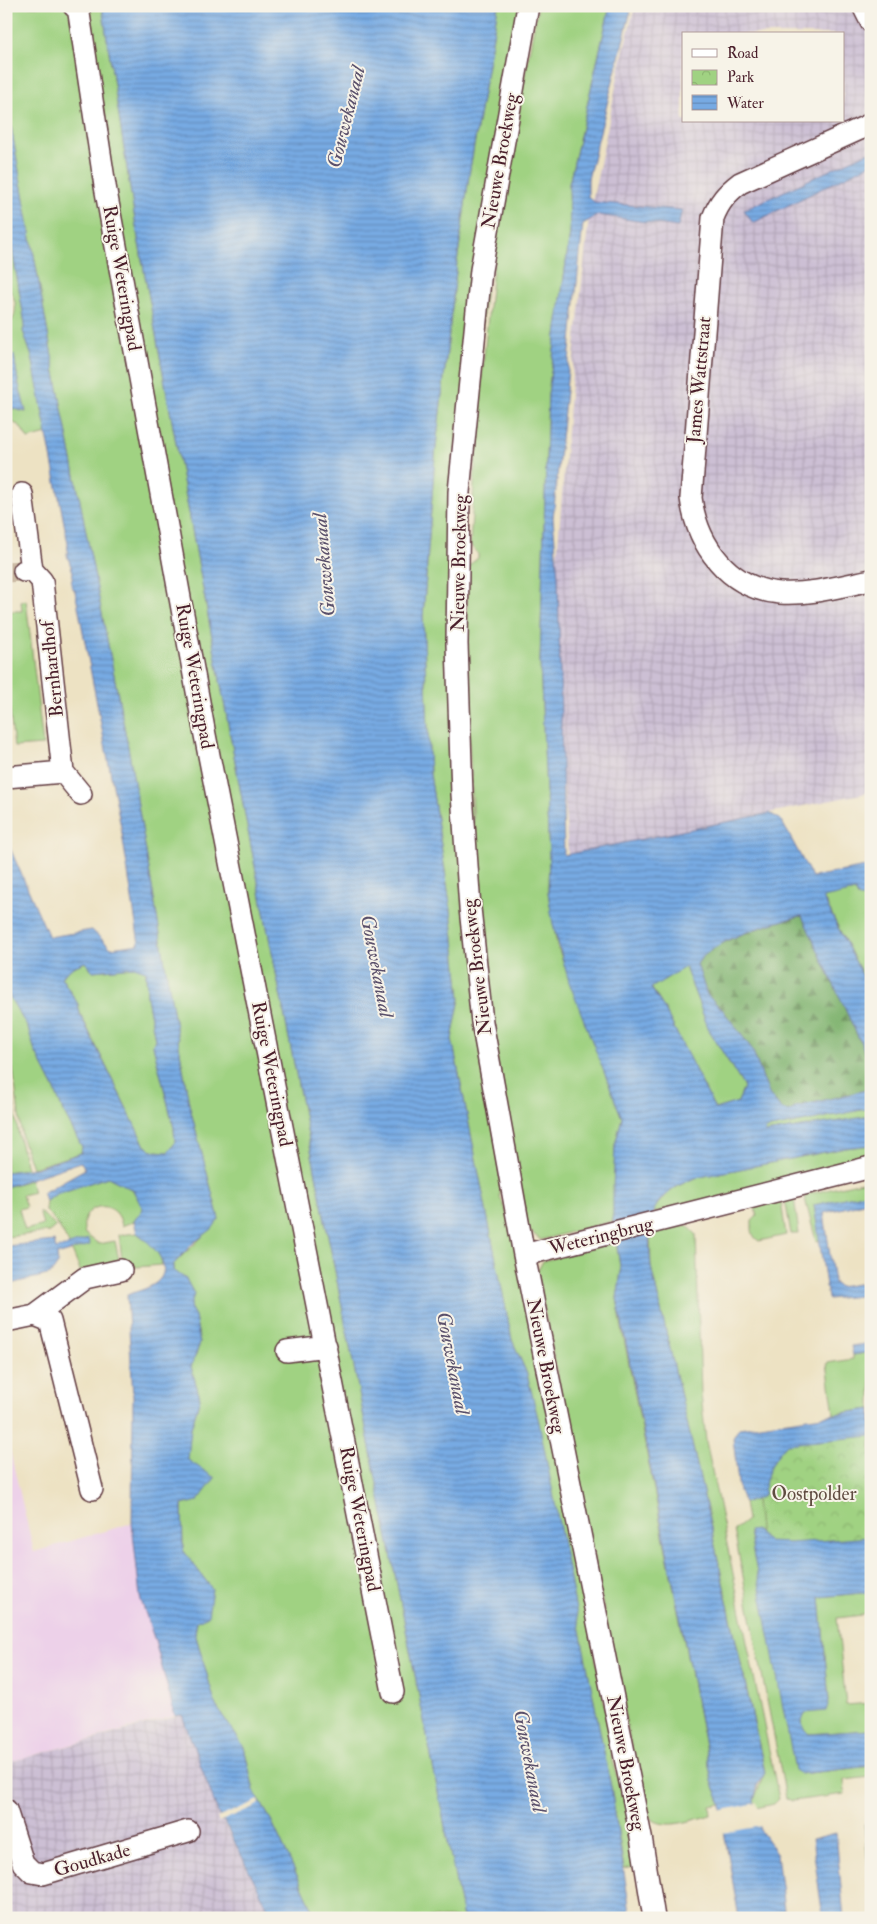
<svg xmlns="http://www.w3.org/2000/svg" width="877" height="1924" font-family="'IM FELL Double Pica',serif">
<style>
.built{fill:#edd1e9}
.industrial{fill:url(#industrial-grid);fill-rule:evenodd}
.grass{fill:#a0d282;stroke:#757856}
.forest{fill:url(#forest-firs);stroke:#656a4e}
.park{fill:url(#park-crowns);stroke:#757856}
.water{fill:url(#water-rules);stroke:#606487;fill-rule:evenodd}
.pier{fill:#ede2c3}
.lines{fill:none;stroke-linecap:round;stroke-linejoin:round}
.minor-tunnel{stroke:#ccbba5;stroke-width:21;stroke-dasharray:21 11;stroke-linecap:butt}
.minor-casing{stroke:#623c42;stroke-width:24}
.minor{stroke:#fff;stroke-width:21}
.labels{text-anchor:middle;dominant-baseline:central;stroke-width:4;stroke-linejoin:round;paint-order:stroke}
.street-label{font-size:19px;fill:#4a1f2b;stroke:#f7f3e8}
.park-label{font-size:19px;fill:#604c41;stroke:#f7f3e8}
.water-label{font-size:20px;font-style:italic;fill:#5a506b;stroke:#f7f3e8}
</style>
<defs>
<pattern id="industrial-grid" width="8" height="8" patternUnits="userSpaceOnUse" patternTransform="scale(1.25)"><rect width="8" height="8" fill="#ccbfd4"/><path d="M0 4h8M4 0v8" fill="none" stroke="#b1a4b6"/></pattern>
<pattern id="forest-firs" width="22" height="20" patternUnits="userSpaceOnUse" patternTransform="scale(1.25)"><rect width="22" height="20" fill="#80b470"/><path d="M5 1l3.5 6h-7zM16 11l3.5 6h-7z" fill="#6b925c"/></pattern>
<pattern id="park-crowns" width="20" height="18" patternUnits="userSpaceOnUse" patternTransform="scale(1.25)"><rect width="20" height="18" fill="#a0d282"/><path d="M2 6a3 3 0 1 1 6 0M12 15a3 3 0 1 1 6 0" fill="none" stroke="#8bb470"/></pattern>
<pattern id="water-rules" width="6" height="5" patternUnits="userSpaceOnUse" patternTransform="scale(1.25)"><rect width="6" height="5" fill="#77aae3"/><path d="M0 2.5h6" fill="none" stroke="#648ab8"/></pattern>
</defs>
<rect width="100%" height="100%" fill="#f7f3e8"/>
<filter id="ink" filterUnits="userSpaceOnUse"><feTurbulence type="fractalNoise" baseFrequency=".02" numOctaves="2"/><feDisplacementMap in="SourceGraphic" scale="10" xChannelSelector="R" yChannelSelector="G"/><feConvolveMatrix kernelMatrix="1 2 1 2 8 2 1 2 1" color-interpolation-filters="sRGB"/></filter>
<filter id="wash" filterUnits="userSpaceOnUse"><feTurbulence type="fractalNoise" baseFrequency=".0096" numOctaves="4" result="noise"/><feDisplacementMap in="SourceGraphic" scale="20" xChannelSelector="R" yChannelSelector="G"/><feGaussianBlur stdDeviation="1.12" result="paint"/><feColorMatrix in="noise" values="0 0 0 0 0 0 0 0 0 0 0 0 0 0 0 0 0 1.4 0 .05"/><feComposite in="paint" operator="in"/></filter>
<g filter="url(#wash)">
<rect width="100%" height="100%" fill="#ede2c3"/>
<path class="built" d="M6 1434 34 1552 132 1523 140 1597 155 1641 175 1716 6 1763Z"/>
<path class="industrial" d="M635 6H871V792L568 854 552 620 570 394 589 217 623 52ZM683 34H843V121H683Z
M182 1715 223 1821 273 1918H6V1763Z"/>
<path class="grass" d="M6 6H102L136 227 247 826 463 1918H317L271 1820 254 1791 244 1747 216 1706 195 1633 197 1621 212 1589 183 1550 182 1504 191 1428 200 1398 191 1367 200 1343 195 1316 190 1307 194 1294 186 1279 173 1270V1265C188 1249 205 1236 219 1219L189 1104 129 752 55 373 6 98Z
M498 6H524L508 76 454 595 500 1167V1196L513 1229 611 1738 612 1761 617 1777 624 1789 639 1866 624 1869 611 1787 527 1374 512 1340 452 1039 460 998 451 910 430 774 423 617 435 456 457 263 470 169Z
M538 6H610L569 184 570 233 548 394 540 662 549 856 548 892 557 945 622 1118 615 1145 613 1221 541 1240 528 1230 483 983 466 690 468 566 478 558V554L470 545 480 393 494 259 502 194Z
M6 214 25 324 23 331 32 357 47 434 28 439 20 426 6 419V407L26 412 18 381 14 355 6 364C6 353 3 339 6 329 7 325 11 322 13 319 18 308 15 294 6 287Z
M26 600 43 745 14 747 6 678V611H22L21 602Z
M855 891 859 898 871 896V992L823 897Z
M85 962 93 971 134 967 146 971 147 997 155 1039 153 1045 174 1128 175 1143 168 1152 154 1151 145 1146 80 1013 78 1004 61 977 73 967Z
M685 967 709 1030 744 1087 738 1102 715 1109 664 1008 651 987Z
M6 991 28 1028 35 1051 54 1088 63 1111 82 1147 81 1153 32 1168 22 1138 13 1069 6 1044Z
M6 1057 19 1137 27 1169 6 1172Z
M871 1108V1116L765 1133V1129Z
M871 1145V1162L651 1213C664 1195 675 1186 695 1178L845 1148Z
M108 1177 133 1190 143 1209 134 1221 122 1226C117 1195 76 1204 85 1234L99 1244 115 1241 119 1260 112 1261 113 1265 80 1271C71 1247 63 1228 45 1210L46 1201 56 1194Z
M30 1180 34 1192 22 1195 26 1207 19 1209 25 1230 43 1225 39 1211 56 1226 49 1232 6 1237V1187Z
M871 1180V1192L814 1205 820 1240 816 1241 804 1195Z
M794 1197 799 1234H791L785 1199Z
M781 1201 786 1235 759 1241C751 1236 752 1230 752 1221L757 1216 755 1207Z
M687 1225 696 1234 701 1394 706 1441 779 1799 774 1804 756 1808 754 1800 765 1772 700 1478 651 1267 650 1233Z
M137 1233C147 1241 161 1251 162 1265L123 1268 119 1235Z
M616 1242 621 1272 617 1298 623 1334 712 1781 721 1804 710 1806 711 1815C695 1819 669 1830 653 1820 650 1818 646 1812 643 1808L537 1272 543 1261Z
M871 1352V1409L834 1414 827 1363 853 1359V1355Z
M760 1498 790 1543 749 1532 800 1774 871 1766V1777L844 1780 845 1794 792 1801 786 1798 734 1530 747 1520 744 1503Z
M871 1592V1614L837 1618 846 1705 871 1703V1730L808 1734C791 1715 813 1709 829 1701L820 1597Z
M871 1823V1864L868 1865 864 1824Z"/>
<path class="forest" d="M802 916 871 1065V1085L866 1090 796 1107 789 1112 780 1108 769 1094 752 1049 722 1009 707 995 697 964C710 941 776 921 802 916Z"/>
<path class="park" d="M871 1422V1548L762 1557 754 1482 771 1452 808 1427Z"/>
<path class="water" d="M102 6H498L470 169 457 263 435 456 423 617 430 774 451 910 460 998 452 1039 512 1340 527 1374 539 1422 611 1787 631 1918H463L247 826 136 227Z
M610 6H632L588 179V196L594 202 682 210 678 227 598 215 583 224 553 518 558 577 564 855 770 813 781 820 812 877 871 866V896L859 898 855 891 823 898 871 992V1065L802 916C775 921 710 941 697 964L707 995 722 1009 752 1049 769 1094 780 1108 789 1112 796 1107 866 1090 871 1085V1108L766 1129 765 1133 871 1116V1145L845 1148 695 1178C647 1197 647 1220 651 1267L700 1478 765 1773 758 1784 754 1800 761 1831 777 1854 785 1918H739L721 1814V1804L712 1781 617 1298 621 1272 613 1221V1188L615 1145 622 1118 569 982 553 925 548 892 549 856 540 662 548 394 570 233 569 184ZM685 967 709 1030 744 1087 738 1102 715 1109 664 1008 651 988Z
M6 98 55 373 129 752 189 1104 219 1219 212 1229 192 1244 173 1265V1270L186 1279 194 1294 190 1307 195 1316 200 1343 191 1367 200 1398 191 1428 188 1460 215 1478 198 1501 182 1505 183 1550 212 1589 208 1616 197 1621 195 1633 216 1706 244 1747 254 1791 271 1820 317 1918H273L224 1821H221L182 1715 175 1716 155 1641 140 1597 132 1523 133 1397 127 1295C137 1291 152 1288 159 1280 174 1264 148 1241 137 1233L134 1221 143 1209 133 1190 108 1177 56 1194 46 1201 42 1193 85 1169 81 1162 6 1187V1172L36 1168 81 1153 82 1147 63 1111 54 1088 35 1051 28 1028 6 991V839L49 937 92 930 111 948 139 944 121 827 75 591 71 585 73 572 67 555 68 544 32 357 23 331 25 324 6 214ZM85 962 93 971 134 967 146 971 147 997 155 1039 153 1045 174 1128 175 1143 168 1152 154 1151 145 1146 80 1014 78 1004 61 977 73 967Z
M871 151V164L753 223 744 210Z
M14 354 18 381 26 412 6 407V364Z
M871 1192V1201L824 1213 834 1283 839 1287 871 1282V1295L828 1299 814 1205Z
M88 1239 90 1245 57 1255 58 1264 51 1274 6 1285V1246L54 1241 56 1249Z
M871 1343V1352L853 1355 851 1346Z
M871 1409V1436L787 1444C772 1459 765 1475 764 1495L760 1498 744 1503 739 1491 733 1438 739 1428Z
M757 1530 768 1542 790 1543 871 1537V1592L820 1597 829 1701 826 1711 806 1713C800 1722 801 1727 809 1734L871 1730V1766L800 1774 795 1770 749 1531Z
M836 1833 844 1918H823L812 1839Z"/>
<path class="pier" d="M259 1800 260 1804 219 1822 217 1818Z
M757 1803 762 1826 722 1833 718 1811Z"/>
</g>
<g filter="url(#ink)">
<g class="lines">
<path class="minor-tunnel" d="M6 572 24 571"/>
<defs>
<path id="minor" d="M74 6 78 7 105 186 205 735 393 1692
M528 6 481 270 459 492 457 644 462 794 470 908 482 1022 524 1255 641 1837 654 1918
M863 6 871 22
M871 124 740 183C727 193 719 202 713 218L691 498C697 545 729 589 780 593 810 595 841 586 871 580
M22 494 32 570
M63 772 81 794
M6 777 63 772 42 581 32 570 24 571
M524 1255 871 1167
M35 1315 85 1278 121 1270
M6 1321 35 1315 50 1321 92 1489
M287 1351 326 1346
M6 1810 23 1863 32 1872 43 1874 188 1831"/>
</defs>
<use href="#minor" class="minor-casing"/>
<use href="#minor" class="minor"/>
</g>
</g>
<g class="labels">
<g class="street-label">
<text transform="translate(500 161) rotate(-80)">Nieuwe Broekweg</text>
<text transform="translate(122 278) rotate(80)">Ruige Weteringpad</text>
<text transform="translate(699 380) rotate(-85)">James Wattstraat</text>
<text transform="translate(459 563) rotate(-89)">Nieuwe Broekweg</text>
<text transform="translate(52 669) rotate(-96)">Bernhardhof</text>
<text transform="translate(195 676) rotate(80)">Ruige Weteringpad</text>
<text transform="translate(477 967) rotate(-97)">Nieuwe Broekweg</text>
<text transform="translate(272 1074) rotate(79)">Ruige Weteringpad</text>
<text transform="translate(601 1236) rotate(-14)">Weteringbrug</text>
<text transform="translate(546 1366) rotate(79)">Nieuwe Broekweg</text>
<text transform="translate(360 1519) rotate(79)">Ruige Weteringpad</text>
<text transform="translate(626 1763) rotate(79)">Nieuwe Broekweg</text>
<text transform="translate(92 1860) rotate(-16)">Goudkade</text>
</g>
<g class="park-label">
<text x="814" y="1494">Oostpolder</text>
</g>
<g class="water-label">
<text transform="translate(346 117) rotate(-76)">Gouwekanaal</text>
<text transform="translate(324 565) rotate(-95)">Gouwekanaal</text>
<text transform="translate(377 966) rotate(79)">Gouwekanaal</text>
<text transform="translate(453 1363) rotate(79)">Gouwekanaal</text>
<text transform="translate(530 1761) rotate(79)">Gouwekanaal</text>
</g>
</g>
<rect width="877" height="1924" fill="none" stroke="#f7f3e8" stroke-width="25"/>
<rect x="682" y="32" width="162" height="90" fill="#f7f3e8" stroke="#b29e9c"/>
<rect x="692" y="49" width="25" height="8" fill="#ffffff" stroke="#b29e9c"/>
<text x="727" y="58" font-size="15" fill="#4a1f2b">Road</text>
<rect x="692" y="70" width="25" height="15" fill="url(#park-crowns)" stroke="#b29e9c"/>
<text x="727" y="82" font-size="15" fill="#4a1f2b">Park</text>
<rect x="692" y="95" width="25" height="15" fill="url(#water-rules)" stroke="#b29e9c"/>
<text x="727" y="108" font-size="15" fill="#4a1f2b">Water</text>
</svg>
